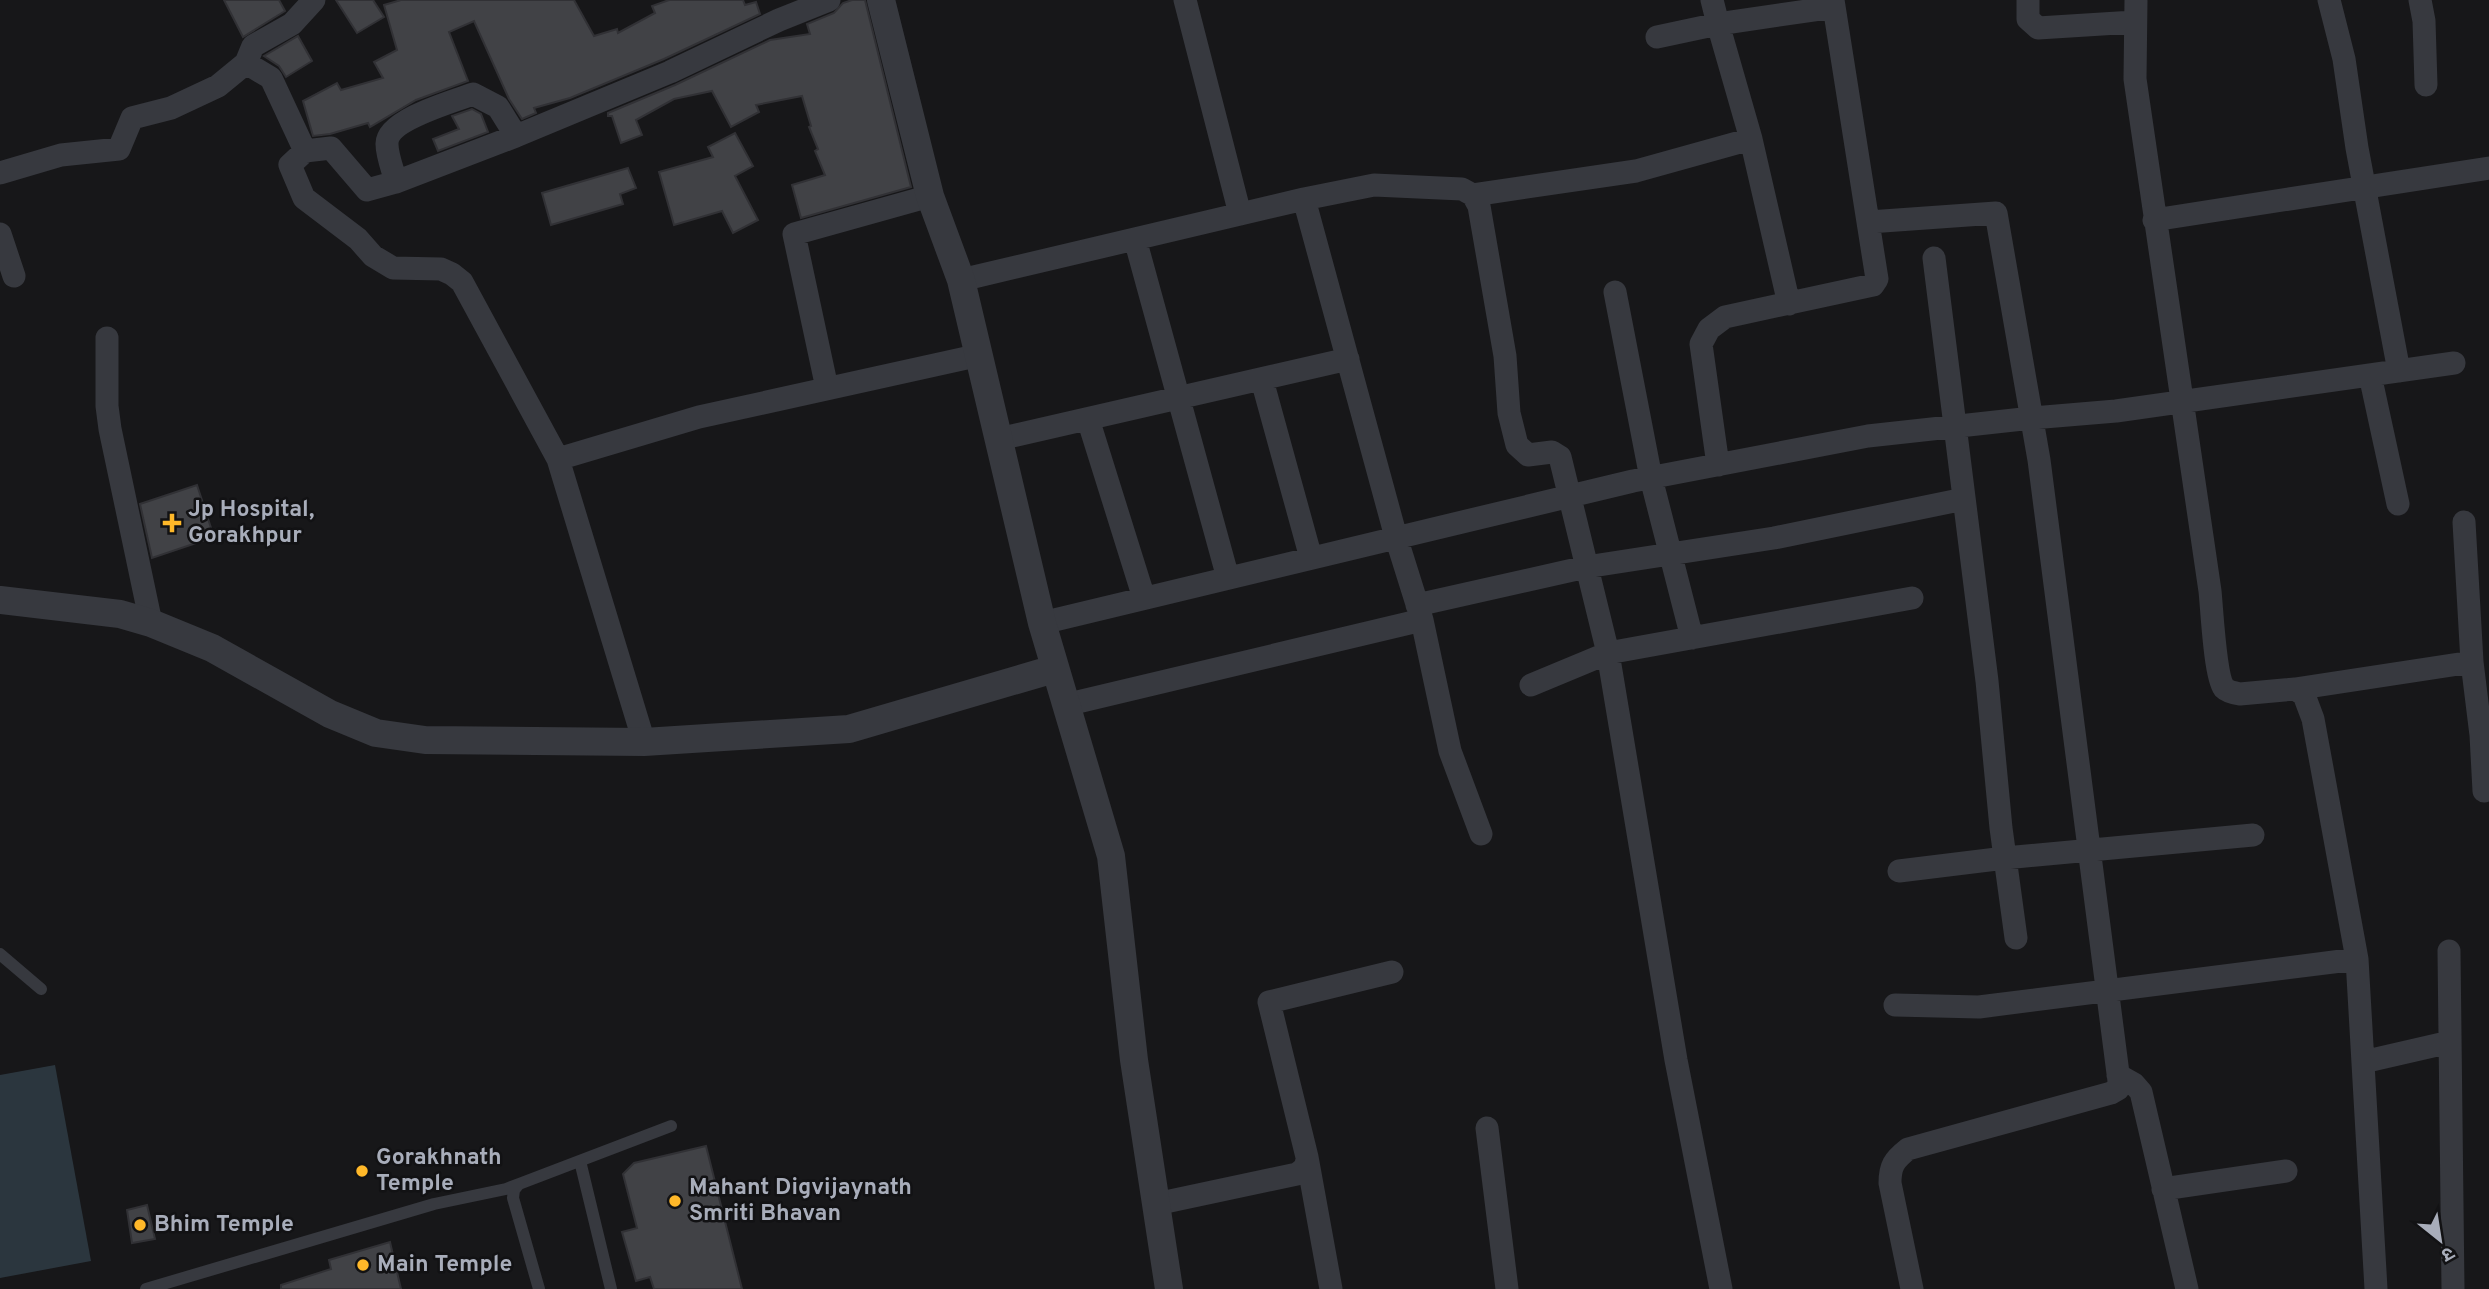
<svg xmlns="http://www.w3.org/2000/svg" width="2489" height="1289" font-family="Overpass,'Noto Sans Devanagari',sans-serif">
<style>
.water{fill:#2b363e}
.building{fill:#414246;stroke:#313135;stroke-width:2}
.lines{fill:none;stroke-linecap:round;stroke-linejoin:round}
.service{stroke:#37393f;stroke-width:12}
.minor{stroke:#37393f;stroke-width:23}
.tertiary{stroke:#37393f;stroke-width:28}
.poi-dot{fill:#ffb829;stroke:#121214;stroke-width:2.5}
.labels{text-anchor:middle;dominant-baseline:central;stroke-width:5;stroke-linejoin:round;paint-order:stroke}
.poi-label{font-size:23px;font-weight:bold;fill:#a8adba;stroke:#121214;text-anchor:start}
</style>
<rect width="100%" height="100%" fill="#171719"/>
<path class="water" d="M55 1065 91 1261 0 1278V1075Z"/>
<path class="building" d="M224 0H279L285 11 243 37Z
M336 0H373L384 17 357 33Z
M401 0H574L594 36 617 29 618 33 655 13 652 6 669 0H743L745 5 756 2 760 14 664 59 570 98 534 108 536 113 522 119 509 99 474 21 449 32 468 81 416 100 370 127 368 123 330 134 313 136 303 101 337 83 341 90 383 78 374 62 397 50 384 5Z
M852 0H865L911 187 801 218 792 185 825 175 815 151 818 149 809 127 811 126 802 96 756 105 759 112 731 127 712 91 674 99 636 120 642 135 621 143 612 116H608V113L675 85 770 40 810 34 807 24 834 13 843 3Z
M298 36 312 61 286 77 279 66 264 56Z
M472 109 481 114 488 132 438 151 433 139 459 129 452 116Z
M735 133 753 166 735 176 758 220 733 233 722 211 674 225 659 172 713 157 708 147Z
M628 168 636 188 620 194 623 204 551 225 542 193Z
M197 485 214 537 152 558 140 504Z
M706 1146 742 1289H654L650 1277 636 1281 622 1232 637 1228 623 1174 634 1163Z
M147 1205 155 1239 132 1243 127 1210Z
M390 1242 401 1289H281V1285L331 1269 329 1260Z"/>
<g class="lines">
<path class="service" d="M0 954 41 989
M580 1161 611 1289
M146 1289 434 1204 506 1189 519 1184
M539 1289 513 1198 514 1190 519 1184 671 1126"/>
<path class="minor" d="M1185 0 1240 214
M1712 0 1718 24 1834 7
M2028 0V19L2038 28 2134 22
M2136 0 2135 79 2210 591C2212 610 2215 676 2224 688 2228 692 2235 693 2240 694L2295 689 2304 695 2313 719 2357 959 2376 1289
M2329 0 2344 59 2357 148 2399 371
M2420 0 2424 21 2426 85
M1657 37 1718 24 1751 139 1789 304
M246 63 271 78 305 151 331 148 367 190 396 182 516 136 670 72 779 20 829 0
M305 151 290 165 304 198 358 239 373 256 393 268 441 269 452 274 462 282 558 459 644 742
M0 173 61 155 119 149 132 118 171 108 218 86 246 63 253 46 292 24 314 0
M396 182C393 170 387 156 387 144 386 120 454 101 473 94L498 107 516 136
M1473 195 1636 171 1751 139
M1304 199 1396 537 1422 620 1450 751 1481 834
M2154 220 2489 168
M1869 222 1996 213 2039 460 2119 1081 2118 1089 2111 1093 1908 1149C1894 1160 1890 1166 1890 1183L1912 1289
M0 234 14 276
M1135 239 1228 578
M1934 258 1987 681 2001 828 2016 938
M961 280 1304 199 1374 185 1462 189 1473 195 1479 206 1505 356 1509 413 1517 445 1528 455 1552 452 1560 457 1608 653 1676 1060 1721 1289
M1615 292 1651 478 1692 638
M107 338V406L110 429 151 623
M2370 375 2398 504
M1262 380 1311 558
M827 388 794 234 930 196
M1088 419 1144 598
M999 439 1348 359
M558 459 699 417 980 355
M1718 465 1701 344 1709 329 1725 317 1873 285 1877 279 1833 0
M2464 522 2472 662
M1417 605 1586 567 1774 538 1964 499
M1042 623 1633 481 1868 436 2032 418 2116 411 2454 363
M1531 685 1608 653 1912 598
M2295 689 2472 662 2481 735 2484 791
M1065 705 1422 620
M1899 871 2005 858 2253 835
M2449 951 2453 1289
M1895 1005 1979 1007 2357 959
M2363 1062 2450 1042
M2118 1075 2134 1084 2141 1092 2187 1289
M1487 1128 1507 1289
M1307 1157 1331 1289
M2163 1189 2286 1171
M1156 1204 1297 1174C1304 1169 1307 1166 1307 1157L1269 1002 1392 972"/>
<path class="tertiary" d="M881 0 930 196 961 280 1042 623 1111 856 1134 1060 1169 1289
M0 600 120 614 151 623 212 648 330 714 376 733 425 740 644 742 849 729 1054 669"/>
</g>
<g class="poi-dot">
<path d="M168.5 512.5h7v7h7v7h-7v7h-7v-7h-7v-7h7z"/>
<circle cx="362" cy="1171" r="7"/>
<circle cx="675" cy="1201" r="7"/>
<circle cx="140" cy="1225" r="7"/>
<circle cx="363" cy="1265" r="7"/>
</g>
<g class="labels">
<g class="poi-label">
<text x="188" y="510">Jp Hospital,<tspan x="188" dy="26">Gorakhpur</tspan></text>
<text x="376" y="1158">Gorakhnath<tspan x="376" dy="26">Temple</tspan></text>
<text x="689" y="1188">Mahant Digvijaynath<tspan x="689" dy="26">Smriti Bhavan</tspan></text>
<text x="154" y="1225">Bhim Temple</text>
<text x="377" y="1265">Main Temple</text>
</g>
</g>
<g transform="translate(2440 1240) rotate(150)" stroke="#121214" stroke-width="5" paint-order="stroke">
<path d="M0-5L12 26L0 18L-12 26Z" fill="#a8adba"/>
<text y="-10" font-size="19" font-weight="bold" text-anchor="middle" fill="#a8adba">उ</text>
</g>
</svg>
